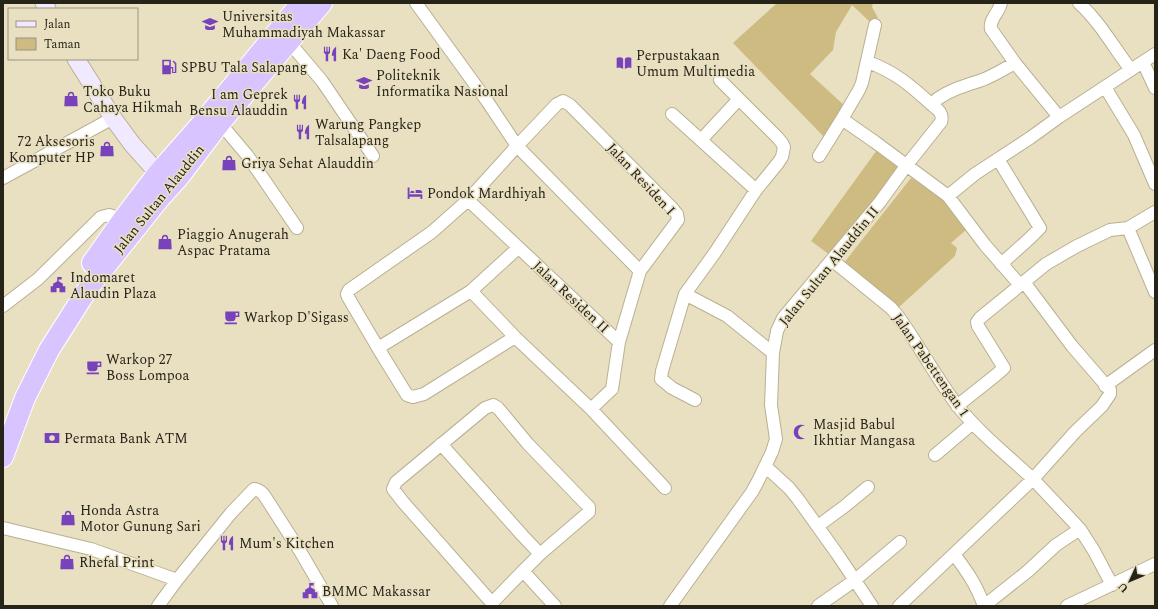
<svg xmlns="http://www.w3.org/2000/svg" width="1158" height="609" font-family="Spectral,serif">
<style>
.green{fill:#cdbb82}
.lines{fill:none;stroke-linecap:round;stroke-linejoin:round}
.minor-casing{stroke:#b9b093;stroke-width:14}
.secondary-casing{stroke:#b9b093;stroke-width:19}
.trunk-casing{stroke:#fff;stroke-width:22}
.minor{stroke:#fff;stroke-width:12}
.secondary{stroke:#f1e9ff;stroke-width:17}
.trunk{stroke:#d8c4ff;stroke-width:20}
.labels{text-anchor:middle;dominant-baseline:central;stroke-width:3;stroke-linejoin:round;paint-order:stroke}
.poi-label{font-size:14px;fill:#262318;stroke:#e9e0c2;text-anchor:start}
.street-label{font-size:14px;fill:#262318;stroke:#e9e0c2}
</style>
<rect width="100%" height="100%" fill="#e9e0c2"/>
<path class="green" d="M777 3H873L872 7 878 18 870 22 852 5 836 32 833 50 810 74 846 107 826 139 733 43Z
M877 150 904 173 838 261 811 241Z
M911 178 943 198 966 230 951 243 957 248 955 256 898 308 843 264Z"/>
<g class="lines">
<defs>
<path id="minor" d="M416 3 487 101 517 146 640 271
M1001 3C999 13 989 19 991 29L1015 63
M1079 3C1100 22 1114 48 1131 70
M875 25 862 83 859 90 842 119 875 142 948 196 985 245 1020 285
M289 42 322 81 373 156
M868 62C895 72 910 85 931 104
M1143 62 1155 88
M1105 87 1134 135 1155 184
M672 114 756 190
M220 123 247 155 297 228
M701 140 739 99
M819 156 842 119
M998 159 1040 228C1028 241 1014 252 1001 264
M3 178 113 118
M948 196 975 174 1030 138 1059 117 1155 54
M468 200 619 342
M1128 228 1155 292
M832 260 891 308 898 316C919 345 935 376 957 405 977 431 1008 456 1033 479L899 606
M1024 282 1072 346 1110 390V394L1102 406 1075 432 1033 479 1080 529 1094 551 1112 585
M471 291 515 337 424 394 413 397 407 395 378 348 471 291 518 248
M685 294 727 316 773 353
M3 306 38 279 101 217 109 215 123 219
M378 348 348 297 347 294 349 290 432 232 468 200 517 146 557 104 563 101 570 105 672 208 677 214 678 220 640 271 619 342 612 389 591 409 515 337
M1105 386 1155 350
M695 400 672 388 661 379 662 371 685 294 714 254 756 190 778 163 782 157 784 147 782 143 778 138 720 80
M957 406 996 375 1004 368 978 326 977 322 980 318 1046 264 1077 246 1110 230 1128 228 1155 212
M591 409 665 488
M441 444 523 536 540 554 523 571 492 603 403 502 393 489 396 482 485 408 493 405 498 408 528 444 584 502 589 507V512L540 554
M935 455 973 423
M765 466 789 488 798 499 838 555 872 606
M818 526 845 506 868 487
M3 528 91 549 177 580
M954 554C968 573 976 584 984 606
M523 571 555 606
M158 606 177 580 231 513 254 489C259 489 261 492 264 495L300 551 332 606
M670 606 752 492 757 483 772 452 776 439 771 405 773 353 777 331 783 318 880 202 906 166 941 122C944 113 937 109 931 104 942 94 954 89 967 85 972 83 977 82 982 80 993 76 1004 69 1015 63L1059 117
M818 606 855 580 900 542
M984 606 1028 571 1056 545 1080 529
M1067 606 1155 564"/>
<path id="secondary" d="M44 3 47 9
M76 59 113 118 132 144 158 173"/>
<path id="trunk" d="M92 263 123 219 158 173 202 123 301 3
M3 457 25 398 49 350 89 287 160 198 179 177 220 123 322 3"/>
</defs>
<use href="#minor" class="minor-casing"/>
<use href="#secondary" class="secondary-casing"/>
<use href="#trunk" class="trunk-casing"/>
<use href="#minor" class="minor"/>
<use href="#secondary" class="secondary"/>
<use href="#trunk" class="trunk"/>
</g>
<defs>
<symbol id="university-bare" viewBox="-9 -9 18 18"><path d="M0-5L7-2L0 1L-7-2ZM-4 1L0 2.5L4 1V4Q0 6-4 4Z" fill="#7742ba" stroke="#e9e0c2" stroke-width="2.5" paint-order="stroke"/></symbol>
<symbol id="restaurant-bare" viewBox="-9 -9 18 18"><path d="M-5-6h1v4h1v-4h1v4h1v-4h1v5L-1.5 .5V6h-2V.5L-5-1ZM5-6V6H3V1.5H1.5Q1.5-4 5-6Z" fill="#7742ba" stroke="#e9e0c2" stroke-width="2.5" paint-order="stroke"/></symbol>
<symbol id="library-bare" viewBox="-9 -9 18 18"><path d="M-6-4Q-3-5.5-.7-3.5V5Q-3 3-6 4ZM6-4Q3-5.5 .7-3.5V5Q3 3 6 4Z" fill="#7742ba" stroke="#e9e0c2" stroke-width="2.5" paint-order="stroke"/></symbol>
<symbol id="fuel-bare" viewBox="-9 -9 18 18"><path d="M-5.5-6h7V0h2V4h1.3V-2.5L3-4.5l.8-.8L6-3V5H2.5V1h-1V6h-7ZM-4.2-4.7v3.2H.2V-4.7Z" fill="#7742ba" stroke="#e9e0c2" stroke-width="2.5" paint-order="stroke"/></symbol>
<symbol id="shop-bare" viewBox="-9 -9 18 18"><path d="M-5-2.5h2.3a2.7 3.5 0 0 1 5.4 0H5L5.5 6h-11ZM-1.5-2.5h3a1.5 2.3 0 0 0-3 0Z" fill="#7742ba" stroke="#e9e0c2" stroke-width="2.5" paint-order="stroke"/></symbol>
<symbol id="hotel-bare" viewBox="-9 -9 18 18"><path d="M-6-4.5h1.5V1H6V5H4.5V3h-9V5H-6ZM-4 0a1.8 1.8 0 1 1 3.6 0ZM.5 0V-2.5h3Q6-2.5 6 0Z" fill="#7742ba" stroke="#e9e0c2" stroke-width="2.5" paint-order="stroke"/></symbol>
<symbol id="civic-bare" viewBox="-9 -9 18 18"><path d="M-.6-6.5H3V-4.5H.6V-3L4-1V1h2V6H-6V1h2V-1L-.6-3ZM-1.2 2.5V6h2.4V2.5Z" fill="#7742ba" stroke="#e9e0c2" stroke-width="2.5" paint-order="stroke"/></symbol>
<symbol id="cafe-bare" viewBox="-9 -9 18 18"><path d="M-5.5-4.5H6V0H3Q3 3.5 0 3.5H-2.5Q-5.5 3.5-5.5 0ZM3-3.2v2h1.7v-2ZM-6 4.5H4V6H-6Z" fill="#7742ba" stroke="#e9e0c2" stroke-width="2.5" paint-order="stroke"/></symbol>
<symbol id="mosque-bare" viewBox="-9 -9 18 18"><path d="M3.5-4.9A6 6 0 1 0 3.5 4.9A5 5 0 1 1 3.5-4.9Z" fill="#7742ba" stroke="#e9e0c2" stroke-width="2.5" paint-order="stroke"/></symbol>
<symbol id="bank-bare" viewBox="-9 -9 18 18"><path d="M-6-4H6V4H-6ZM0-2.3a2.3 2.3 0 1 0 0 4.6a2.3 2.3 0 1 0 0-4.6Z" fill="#7742ba" stroke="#e9e0c2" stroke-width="2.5" paint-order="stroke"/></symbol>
</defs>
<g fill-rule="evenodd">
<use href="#university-bare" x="199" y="13" width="22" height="22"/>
<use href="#restaurant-bare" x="319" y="43" width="22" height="22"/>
<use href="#library-bare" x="613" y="52" width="22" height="22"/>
<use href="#fuel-bare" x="158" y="56" width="22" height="22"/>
<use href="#university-bare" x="353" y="72" width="22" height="22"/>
<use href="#shop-bare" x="60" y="88" width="22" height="22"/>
<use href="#restaurant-bare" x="289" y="91" width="22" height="22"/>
<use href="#restaurant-bare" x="292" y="121" width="22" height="22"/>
<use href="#shop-bare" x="96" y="138" width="22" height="22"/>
<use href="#shop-bare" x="218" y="152" width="22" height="22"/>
<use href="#hotel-bare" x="404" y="182" width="22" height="22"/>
<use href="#shop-bare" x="154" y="231" width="22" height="22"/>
<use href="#civic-bare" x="47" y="274" width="22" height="22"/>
<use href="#cafe-bare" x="221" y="306" width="22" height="22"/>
<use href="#cafe-bare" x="83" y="356" width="22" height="22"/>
<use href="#mosque-bare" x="790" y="421" width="22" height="22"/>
<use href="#bank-bare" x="41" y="427" width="22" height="22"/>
<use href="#shop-bare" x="57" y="507" width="22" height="22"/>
<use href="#restaurant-bare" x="216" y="532" width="22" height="22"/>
<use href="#shop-bare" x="56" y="551" width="22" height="22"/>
<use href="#civic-bare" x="299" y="580" width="22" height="22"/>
</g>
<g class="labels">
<g class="poi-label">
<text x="222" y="16">Universitas<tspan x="222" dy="16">Muhammadiyah Makassar</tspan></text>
<text x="342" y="54">Ka' Daeng Food</text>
<text x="636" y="55">Perpustakaan<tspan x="636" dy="16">Umum Multimedia</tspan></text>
<text x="181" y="67">SPBU Tala Salapang</text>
<text x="376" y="75">Politeknik<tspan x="376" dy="16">Informatika Nasional</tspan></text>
<text x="83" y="91">Toko Buku<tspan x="83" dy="16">Cahaya Hikmah</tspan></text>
<text x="288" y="94" text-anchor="end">I am Geprek<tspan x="288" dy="16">Bensu Alauddin</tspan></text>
<text x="315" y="124">Warung Pangkep<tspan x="315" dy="16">Talsalapang</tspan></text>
<text x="95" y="141" text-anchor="end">72 Aksesoris<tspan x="95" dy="16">Komputer HP</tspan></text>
<text x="241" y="163">Griya Sehat Alauddin</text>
<text x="427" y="193">Pondok Mardhiyah</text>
<text x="177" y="234">Piaggio Anugerah<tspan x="177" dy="16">Aspac Pratama</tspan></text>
<text x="70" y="277">Indomaret<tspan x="70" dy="16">Alaudin Plaza</tspan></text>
<text x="244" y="317">Warkop D'Sigass</text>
<text x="106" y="359">Warkop 27<tspan x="106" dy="16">Boss Lompoa</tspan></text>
<text x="813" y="424">Masjid Babul<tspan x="813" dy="16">Ikhtiar Mangasa</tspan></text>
<text x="64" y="438">Permata Bank ATM</text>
<text x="80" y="510">Honda Astra<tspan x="80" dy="16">Motor Gunung Sari</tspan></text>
<text x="239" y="543">Mum's Kitchen</text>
<text x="79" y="562">Rhefal Print</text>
<text x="322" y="591">BMMC Makassar</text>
</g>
<g class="street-label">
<text transform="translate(641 179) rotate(47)">Jalan Residen I</text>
<text transform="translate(159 199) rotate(-51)">Jalan Sultan Alauddin</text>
<text transform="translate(829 266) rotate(-51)">Jalan Sultan Alauddin II</text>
<text transform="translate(571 297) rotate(43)">Jalan Residen II</text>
<text transform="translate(931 365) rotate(55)">Jalan Pabettengan 1</text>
</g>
</g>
<rect width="1158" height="609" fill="none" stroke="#262318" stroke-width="8"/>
<rect x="8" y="8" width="130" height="52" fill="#e9e0c2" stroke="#9b947e"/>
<rect x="16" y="21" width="20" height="6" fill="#f1e9ff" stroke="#9b947e"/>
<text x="44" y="28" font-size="12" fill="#262318">Jalan</text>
<rect x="16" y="38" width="20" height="12" fill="#cdbb82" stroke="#9b947e"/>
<text x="44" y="48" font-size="12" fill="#262318">Taman</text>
<g transform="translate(1130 581) rotate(226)" stroke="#e9e0c2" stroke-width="3" paint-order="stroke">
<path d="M0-3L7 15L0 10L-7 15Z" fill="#262318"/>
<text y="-6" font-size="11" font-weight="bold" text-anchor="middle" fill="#262318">U</text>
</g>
</svg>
